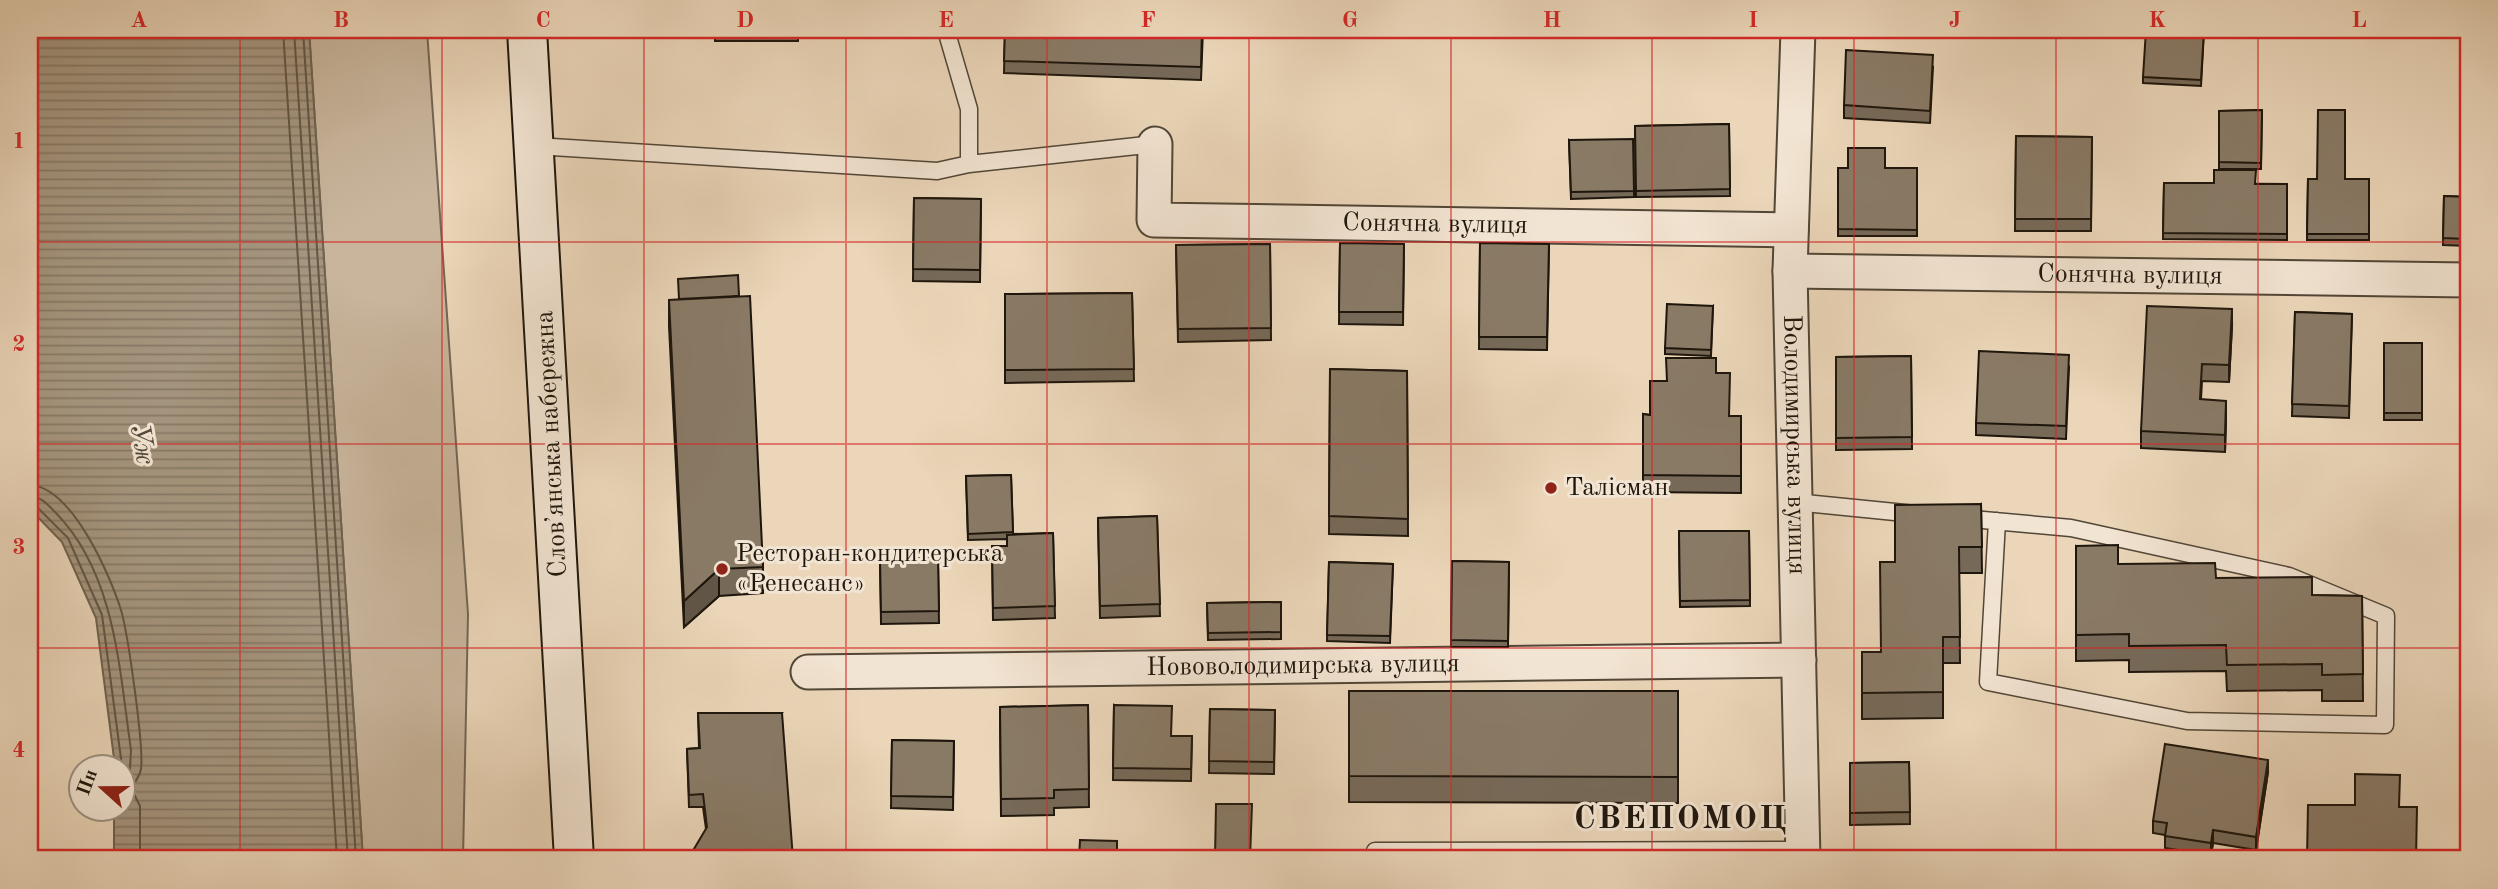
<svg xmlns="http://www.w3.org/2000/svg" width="2498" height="889" font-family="'Old Standard TT',serif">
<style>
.grass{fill:#c8b59c;stroke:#736654;stroke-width:2}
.water{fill:url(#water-rules);stroke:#6f6250;stroke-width:2}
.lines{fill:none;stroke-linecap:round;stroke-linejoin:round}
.shore{stroke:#625645;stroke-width:2}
.lane-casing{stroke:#514637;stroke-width:19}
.street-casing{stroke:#514637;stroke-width:37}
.secondary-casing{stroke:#1e160c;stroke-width:42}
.lane{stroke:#f2e4d2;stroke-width:16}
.street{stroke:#f2e4d2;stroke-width:33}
.secondary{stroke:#f2e4d2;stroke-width:38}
.wall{fill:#766958;stroke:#1e160c;stroke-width:2}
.shaded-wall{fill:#605547;stroke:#1e160c;stroke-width:2}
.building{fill:#897a66;stroke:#1e160c;stroke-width:2}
.grid{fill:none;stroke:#d62828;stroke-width:2;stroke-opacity:0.55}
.poi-dot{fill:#8f2418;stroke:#f2e4d2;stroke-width:2.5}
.labels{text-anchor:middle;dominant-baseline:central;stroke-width:6;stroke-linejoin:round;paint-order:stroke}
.street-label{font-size:26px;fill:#1e160c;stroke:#f2e4d2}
.poi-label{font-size:26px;fill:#1e160c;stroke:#f2e4d2;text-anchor:start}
.water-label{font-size:28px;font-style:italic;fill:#54493a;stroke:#f2e4d2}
.district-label{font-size:33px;font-weight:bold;letter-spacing:2px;fill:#1e160c;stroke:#f2e4d2}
.neatline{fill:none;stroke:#d62828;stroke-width:2.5}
.grid-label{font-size:23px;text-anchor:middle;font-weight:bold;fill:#d62828}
</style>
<defs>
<pattern id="water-rules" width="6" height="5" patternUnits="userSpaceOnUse" patternTransform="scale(1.75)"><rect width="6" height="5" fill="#a5957e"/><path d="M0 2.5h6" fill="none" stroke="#867966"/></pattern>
</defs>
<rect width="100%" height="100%" fill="#ebd6b9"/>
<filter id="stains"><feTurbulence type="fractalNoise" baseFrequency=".00286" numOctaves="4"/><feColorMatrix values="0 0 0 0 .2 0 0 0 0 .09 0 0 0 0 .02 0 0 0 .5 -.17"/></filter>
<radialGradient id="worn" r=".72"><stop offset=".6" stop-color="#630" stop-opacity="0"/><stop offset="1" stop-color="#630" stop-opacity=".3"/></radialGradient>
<path class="grass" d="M309 30H427L468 614 463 859H363Z"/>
<path class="water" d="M30 30H309L363 859H114V809L122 808V766H115L96 618 62 542 30 509Z"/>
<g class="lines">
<path class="shore" d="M283 30 337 859
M294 30 348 859
M303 30 356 859
M30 485C72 487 110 575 121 610 128 634 144 746 141 769 140 776 135 782 131 788L140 806V859
M30 496C42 497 48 505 56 513 116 575 119 669 131 750L130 769 122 779
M30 505 37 507 68 538 102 615 122 766"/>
<defs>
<path id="lane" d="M946 30 969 109V164
M536 146 937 171 969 164 1155 144
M1795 502 1915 514
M1961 518 2071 528 2289 576 2386 616 2385 725 2187 721 1988 682 1997 521
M1375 851 1803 850"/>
<g id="street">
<path id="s1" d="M1798 30 1790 271 1803 859"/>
<path id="s2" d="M1155 144 1154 220 1791 230"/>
<path id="s3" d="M1790 271 2468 280"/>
<path id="s4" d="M808 672 1799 660"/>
</g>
<path id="secondary" d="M527 30 574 859"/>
</defs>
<use href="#lane" class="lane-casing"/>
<use href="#street" class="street-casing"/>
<use href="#secondary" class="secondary-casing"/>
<use href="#lane" class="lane"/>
<use href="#street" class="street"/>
<use href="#secondary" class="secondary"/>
</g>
<path class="wall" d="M691 30H798V41H715V36L703 37 692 32Z
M1005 30H1203L1201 80 1004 73Z
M2204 30 2201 86 2143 83V77Z
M2271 30H2306L2305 38 2271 37Z
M1933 67 1930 123 1844 118V105Z
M2262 110 2261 169H2219V111Z
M1729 124 1730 196 1636 197 1635 126Z
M2016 136 2092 137 2091 231H2015Z
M1569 140 1634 191V197L1571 199Z
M1838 168H1917V236H1838Z
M2308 179H2369V240H2307Z
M2164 183 2287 184V240L2163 239Z
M2444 196 2468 197V246L2443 245Z
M914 198 981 199 980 282 913 281Z
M1340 243 1404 244 1403 325 1339 324Z
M1480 243 1549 244 1547 350 1479 349Z
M1270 244 1271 340 1178 342 1176 245Z
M1132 293 1134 381 1005 383V294Z
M739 296 763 567V593L719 596 684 627 669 326V300Z
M1713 306 1711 356 1665 354V348Z
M2295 312 2352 314 2349 418 2292 416Z
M2232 326 2229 382 2202 381 2201 399 2226 418 2225 452 2141 448V431Z
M2384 343H2422V420H2384Z
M1911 356 1912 449 1836 450V357Z
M2069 367 2066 439 1976 435V423Z
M1330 369 1407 371 1408 536 1329 534Z
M1716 373 1729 416H1741V493L1643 492V414L1650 415Z
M1011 475 1013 534 1053 533 1055 618 993 620 992 546H1007V539L968 540 966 476Z
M1981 504 1982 573H1959L1960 663H1943V718L1862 719V652H1881L1895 562Z
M1157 516 1160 616 1100 618 1098 518Z
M1679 531H1749L1750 606 1680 607Z
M2076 546 2118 564 2216 578 2312 595 2362 596 2363 701H2322V690L2227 691 2226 671 2129 672V660L2076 661Z
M938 558 939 623 881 624 880 560Z
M1452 561 1509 562 1508 647H1451Z
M1329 562 1393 564 1390 643 1327 641Z
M1281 602V639L1208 640 1207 603Z
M1678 691V803L1349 802V776Z
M1088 705 1089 807 1054 808V815L1001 816 1000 707Z
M1114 705 1171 736H1192L1191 781 1113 780Z
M1210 709 1275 710 1274 774 1209 773Z
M698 713H782L706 829 703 807H689L687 749 699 748Z
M892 740 954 741 953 810 891 808Z
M1909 762 1910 824 1850 825V763Z
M2268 772 2256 850 2213 843 2211 855 2165 848V835L2153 833V821Z"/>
<path class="shaded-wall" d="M2232 309V326L2229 382V365Z
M2226 401V418L2225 452V435Z
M719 569V596L684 627V601Z
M2268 760V772L2256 850V837Z
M2213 830V843L2211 855V843Z"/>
<path class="building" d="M1005 30H1202L1201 67 1004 61Z
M2146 30H2204L2201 80 2143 77Z
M1846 50 1933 55 1930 111 1844 105Z
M2262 110 2261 163 2219 162V111Z
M2318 110H2345V179H2369V234H2307L2308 179H2317Z
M1729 124 1730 189 1636 191 1635 126Z
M2016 136 2092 137 2091 219H2015Z
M1633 139 1634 191 1571 192 1569 140Z
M1848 148H1885V168H1917V230L1838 229V168H1848Z
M2214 170H2256L2255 184H2287V234L2163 233 2164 183H2214Z
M2444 196 2468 197V239L2443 238Z
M914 198 981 199 980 270 913 269Z
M1340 243 1404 244 1403 312H1339Z
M1480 243 1549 244 1547 337H1479Z
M1270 244 1271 328 1178 329 1176 245Z
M738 275 739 296 679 299 678 279Z
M1132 293 1134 369 1005 370V294Z
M750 296 763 567 719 569 684 601 669 300Z
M1667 304 1713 306 1711 350 1665 348Z
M2147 306 2232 309 2229 365 2202 364 2200 399 2226 401 2225 435 2141 431Z
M2295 312 2352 314 2349 406 2292 404Z
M2384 343H2422V413H2384Z
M1979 351 2069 355 2066 426 1976 423Z
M1911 356 1912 437 1836 438V357Z
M1666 358H1716V373H1730L1729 416H1741V476L1643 475V414L1650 415V381H1667Z
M1330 369 1407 371 1408 519 1329 516Z
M1011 475 1013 532 968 534 966 476Z
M1981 504 1982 547H1959L1960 637H1943V692L1862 693V652H1881L1880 562H1895V505Z
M1157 516 1160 604 1100 606 1098 518Z
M1679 531H1749L1750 600 1680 601Z
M1053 533 1055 606 993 608 992 546H1007V535Z
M2118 545V564L2215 563 2216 578 2312 577V595L2362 596 2363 674 2322 675V664L2227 665 2226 645 2129 646V634L2076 635V546Z
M938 558 939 611 881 612 880 560Z
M1452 561 1509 562 1508 641 1451 640Z
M1329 562 1393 564 1390 636 1327 635Z
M1281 602V632L1208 633 1207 603Z
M1349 691H1678V777L1349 776Z
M1088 705 1089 789 1054 790V798L1001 799 1000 707Z
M1114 705 1172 706 1171 736H1192L1191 769 1113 768Z
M1210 709 1275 710 1274 762 1209 761Z
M698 713H782L793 859H688L707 827 703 794 689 795 687 749 700 748Z
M892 740 954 741 953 797 891 796Z
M2165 744 2268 760 2256 837 2213 830 2211 843 2165 836 2167 823 2153 821Z
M1909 762 1910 812 1850 813V763Z
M2355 774 2400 775 2399 807H2417L2416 859H2307L2308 805H2355Z
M1216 804H1252L1250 859H1215Z
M1080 840 1117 841V859H1079Z"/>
<path class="grid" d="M240 30V859M442 30V859M644 30V859M846 30V859M1047 30V859M1249 30V859M1451 30V859M1652 30V859M1854 30V859M2056 30V859M2258 30V859M30 242H2468M30 444H2468M30 648H2468"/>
<g class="poi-dot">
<circle cx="1551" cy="488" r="7"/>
<circle cx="722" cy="569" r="7"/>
</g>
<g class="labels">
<g class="street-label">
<text stroke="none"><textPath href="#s2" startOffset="357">Сонячна вулиця</textPath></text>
<text stroke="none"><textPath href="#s3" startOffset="340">Сонячна вулиця</textPath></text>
<text transform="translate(552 444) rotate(-93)">Словʼянська набережна</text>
<text stroke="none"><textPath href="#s1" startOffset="415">Володимирська вулиця</textPath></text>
<text stroke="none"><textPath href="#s4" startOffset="495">Нововолодимирська вулиця</textPath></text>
</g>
<g class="poi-label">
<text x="1565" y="488">Талісман</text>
<text x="736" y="554">Ресторан-кондитерська<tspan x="736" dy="30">«Ренесанс»</tspan></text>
</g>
<g class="water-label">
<text transform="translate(141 444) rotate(80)">Уж</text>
</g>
<g class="district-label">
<text x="1681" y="819">СВЕПОМОЦ</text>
</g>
</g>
<rect width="2498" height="889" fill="none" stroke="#ebd6b9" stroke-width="77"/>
<g transform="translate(102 788) rotate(291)"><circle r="33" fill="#f2e4d2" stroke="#9d9283" stroke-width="2"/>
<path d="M0-5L12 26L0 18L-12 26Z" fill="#8f2418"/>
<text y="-10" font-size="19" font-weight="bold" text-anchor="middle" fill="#1e160c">Пн</text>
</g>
<rect x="38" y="38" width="2422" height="812" class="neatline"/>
<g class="grid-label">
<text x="139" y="27">A</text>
<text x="341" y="27">B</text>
<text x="543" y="27">C</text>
<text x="745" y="27">D</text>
<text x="946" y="27">E</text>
<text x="1148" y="27">F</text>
<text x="1350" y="27">G</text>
<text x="1552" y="27">H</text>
<text x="1753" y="27">I</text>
<text x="1955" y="27">J</text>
<text x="2157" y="27">K</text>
<text x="2359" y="27">L</text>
<text x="19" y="148">1</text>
<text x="19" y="351">2</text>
<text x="19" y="554">3</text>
<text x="19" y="757">4</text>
</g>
<rect width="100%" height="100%" filter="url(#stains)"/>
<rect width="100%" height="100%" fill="url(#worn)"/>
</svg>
